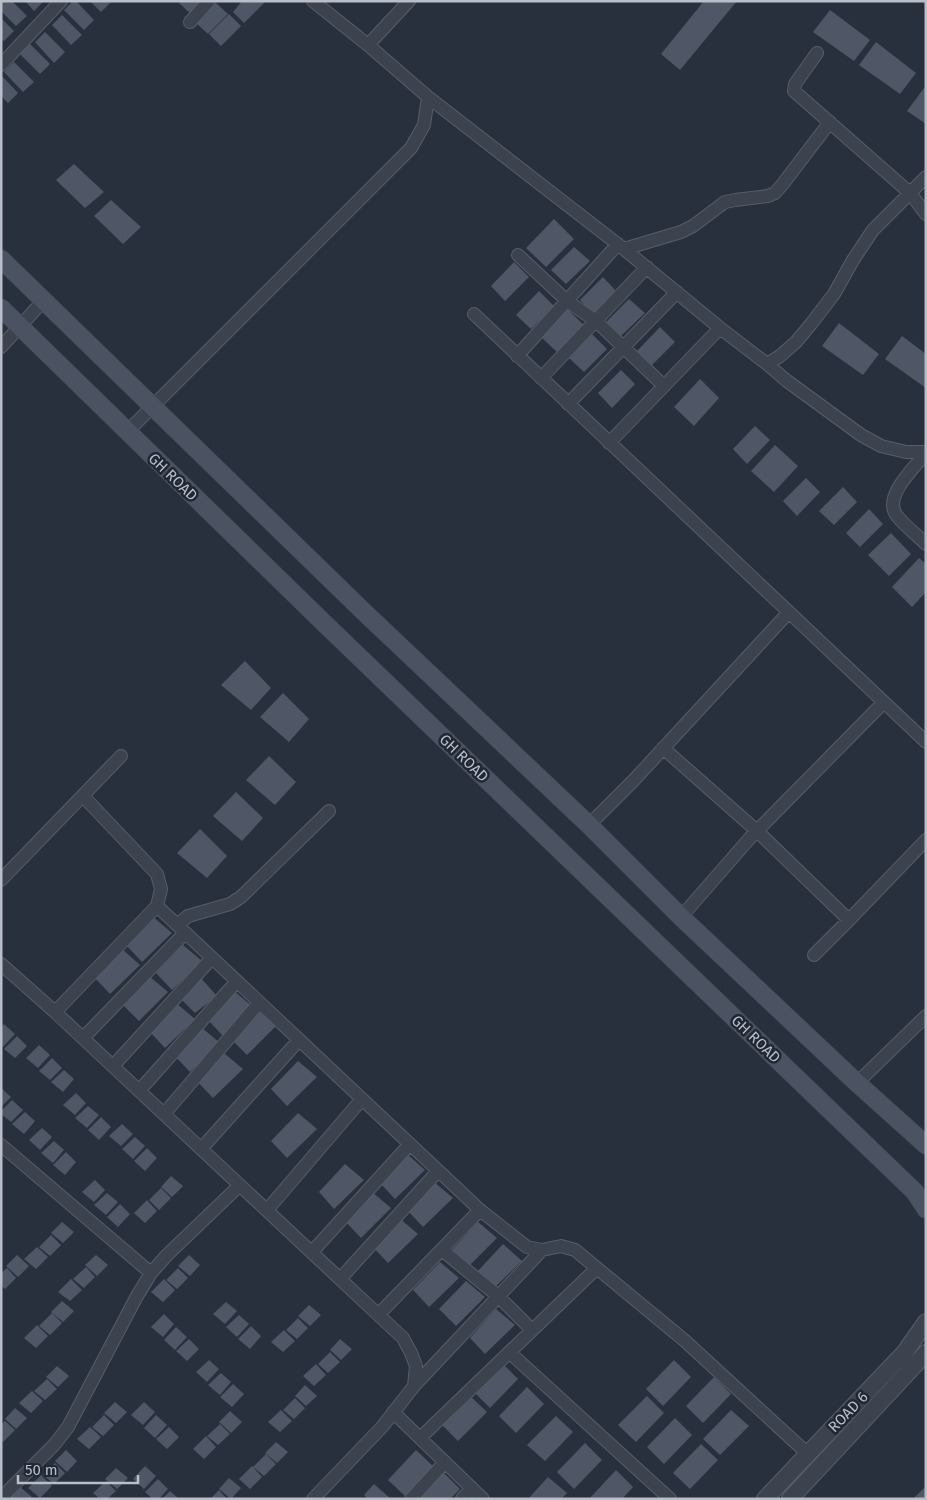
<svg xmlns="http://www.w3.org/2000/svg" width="927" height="1500" font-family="'Fira Sans',sans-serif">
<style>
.building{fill:#4f5766}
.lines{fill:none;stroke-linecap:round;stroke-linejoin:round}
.minor-casing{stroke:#575e69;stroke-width:14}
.tertiary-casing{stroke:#575e69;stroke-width:18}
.secondary-casing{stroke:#464c57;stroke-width:19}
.minor{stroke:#3c434e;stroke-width:12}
.tertiary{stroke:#3c434e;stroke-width:16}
.secondary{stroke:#4b5261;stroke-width:18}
.labels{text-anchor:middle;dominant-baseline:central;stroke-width:5;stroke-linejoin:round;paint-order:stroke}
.street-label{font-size:15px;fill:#b9bec9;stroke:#212833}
</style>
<rect width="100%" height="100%" fill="#28303e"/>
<path class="building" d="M2 1H12L27 16 16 26 1 11Z
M25 1H44L34 11Z
M73 1H76L94 20 84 30 64 10Z
M90 1H112L101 12Z
M180 1H203L191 14 179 3Z
M242 1H262L264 3 244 23 233 12Z
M704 1H737L680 70 661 54Z
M216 3 228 14 208 34 196 23Z
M830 10 870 40 854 61 813 32Z
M229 14 241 26 221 46 209 34Z
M62 15 82 35 71 45 52 25Z
M1 18 14 31 4 41 1 39Z
M45 32 65 52 54 63 35 42Z
M876 42 916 73 900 94 859 65Z
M30 44 50 64 40 74 20 54Z
M14 62 34 82 23 92 4 72Z
M1 75 18 93 8 103 1 96Z
M924 88 926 89V124L907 111Z
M74 164 104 192 85 208 56 180Z
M111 200 141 227 123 244 94 216Z
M554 219 574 239 546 267 526 248Z
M574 247 590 261 566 284 551 270Z
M514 262 529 277 505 301 491 286Z
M603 277 617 292 594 315 580 300Z
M539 291 554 306 531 329 516 315Z
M629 299 645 313 621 336 606 322Z
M565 307 585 326 559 354 539 335Z
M839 323 879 354 863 375 822 346Z
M660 327 675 342 652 365 637 351Z
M592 334 607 349 584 372 569 358Z
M902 336 926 354V388L885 359Z
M621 370 635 384 612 408 598 393Z
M700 379 719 398 694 426 674 407Z
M755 426 770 440 747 464 733 449Z
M775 445 798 466 774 492 751 471Z
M806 478 820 492 797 516 783 501Z
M843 487 857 502 834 525 819 511Z
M869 509 883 524 860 547 846 533Z
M891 533 911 554 889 576 868 555Z
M919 558 926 564V592L912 607 892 587Z
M245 661 271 688 251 710 221 685Z
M283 693 309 719 289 742 260 717Z
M269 756 296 782 275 805 246 780Z
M236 792 263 818 242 841 213 816Z
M200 829 227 856 207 878 177 853Z
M153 917 172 933 142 962 126 945Z
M183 945 202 961 172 990 156 973Z
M121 948 140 965 110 994 94 977Z
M149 976 168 992 139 1021 122 1004Z
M199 976 217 996 195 1013 179 997Z
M234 991 253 1007 223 1036 207 1019Z
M176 1003 195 1019 165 1048 149 1031Z
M257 1010 276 1026 247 1055 230 1038Z
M4 1024 15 1034 3 1047 1 1046V1028Z
M201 1027 220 1043 190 1072 174 1055Z
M17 1036 27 1046 15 1058 4 1049Z
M39 1045 50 1055 38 1068 26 1058Z
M224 1053 243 1069 213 1098 197 1081Z
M52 1058 62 1068 50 1080 39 1071Z
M298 1061 317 1077 287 1106 271 1089Z
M64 1070 74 1079 63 1092 51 1082Z
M1 1088 11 1097 1 1107Z
M76 1093 86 1103 75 1115 63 1105Z
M12 1100 23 1110 11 1122 1 1114V1111Z
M88 1106 99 1115 87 1128 75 1118Z
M25 1112 35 1121 24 1134 12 1124Z
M298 1113 317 1129 287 1158 271 1141Z
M101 1117 111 1127 99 1140 88 1130Z
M122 1124 133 1134 121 1146 109 1136Z
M42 1128 52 1137 40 1150 29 1140Z
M135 1137 145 1146 133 1159 122 1149Z
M54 1141 64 1150 53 1163 41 1153Z
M147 1148 157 1158 145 1171 134 1161Z
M66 1152 76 1162 65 1175 53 1165Z
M406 1153 425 1170 395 1199 379 1182Z
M345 1164 364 1180 334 1209 319 1192Z
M171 1176 183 1186 172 1197 161 1187Z
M95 1180 105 1190 94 1202 82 1192Z
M434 1182 453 1198 423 1227 407 1210Z
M161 1188 171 1198 159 1210 149 1200Z
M372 1192 391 1208 361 1238 345 1221Z
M107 1193 118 1202 106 1215 94 1205Z
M147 1200 157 1211 145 1223 134 1213Z
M120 1204 130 1214 118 1227 107 1217Z
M399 1218 418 1234 388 1263 372 1246Z
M62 1222 74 1232 63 1243 51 1233Z
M478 1222 497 1238 467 1268 451 1251Z
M51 1235 61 1245 50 1256 39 1247Z
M503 1244 522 1261 492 1290 476 1273Z
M37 1247 48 1257 36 1269 24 1259Z
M17 1255 29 1266 18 1277 6 1266Z
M96 1255 108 1265 97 1276 85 1265Z
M189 1255 200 1265 190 1276 178 1266Z
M440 1262 459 1278 429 1307 413 1290Z
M86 1267 95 1277 84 1288 73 1279Z
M7 1268 16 1278 5 1289 1 1286V1273Z
M178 1268 188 1278 177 1289 166 1280Z
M71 1279 82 1290 70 1301 58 1292Z
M164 1279 175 1290 163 1302 151 1292Z
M466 1281 485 1297 456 1326 439 1309Z
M62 1301 74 1311 63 1322 51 1312Z
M226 1302 237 1311 225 1324 213 1314Z
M309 1305 321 1315 310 1326 298 1316Z
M496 1309 515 1325 485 1354 470 1338Z
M52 1313 62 1323 50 1335 39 1326Z
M164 1314 174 1324 163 1337 151 1327Z
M239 1315 249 1324 237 1337 226 1327Z
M298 1318 308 1328 297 1339 286 1330Z
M37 1325 48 1336 36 1348 24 1338Z
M251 1326 261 1336 250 1349 238 1339Z
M176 1327 187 1337 175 1350 164 1340Z
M284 1330 295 1341 283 1352 271 1342Z
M189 1339 199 1349 187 1361 176 1351Z
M340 1339 352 1349 341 1360 330 1350Z
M330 1352 340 1362 328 1373 318 1364Z
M209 1360 219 1369 207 1382 196 1372Z
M674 1360 691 1377 663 1406 646 1389Z
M501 1362 518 1379 490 1408 473 1391Z
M316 1364 326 1375 314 1386 303 1376Z
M57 1366 69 1376 58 1387 46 1377Z
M221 1373 231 1382 220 1395 208 1385Z
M714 1377 731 1394 703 1423 686 1406Z
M47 1379 57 1389 45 1400 34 1391Z
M233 1384 244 1394 232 1407 220 1397Z
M305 1385 317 1396 306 1406 295 1396Z
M527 1387 544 1404 516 1433 499 1416Z
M32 1391 43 1401 31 1413 19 1403Z
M469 1395 487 1412 458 1441 441 1424Z
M647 1396 664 1413 636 1442 618 1425Z
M295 1398 305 1408 294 1419 283 1410Z
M115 1402 127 1412 116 1423 104 1413Z
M144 1402 155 1412 143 1425 131 1415Z
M15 1408 27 1418 16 1429 5 1419Z
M281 1410 292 1421 280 1432 268 1422Z
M731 1410 749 1426 720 1455 703 1439Z
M230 1411 242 1422 231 1433 219 1422Z
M104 1415 114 1425 103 1436 92 1427Z
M156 1415 167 1425 155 1438 144 1428Z
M556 1416 573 1432 545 1461 527 1445Z
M675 1418 692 1435 664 1464 647 1447Z
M5 1421 15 1430 3 1442 1 1440V1424Z
M220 1424 230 1434 218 1445 207 1436Z
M90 1427 101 1437 89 1449 77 1439Z
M169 1427 179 1437 167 1449 156 1439Z
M206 1436 216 1447 204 1459 193 1449Z
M276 1442 288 1452 277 1463 265 1453Z
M585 1443 602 1460 574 1489 557 1472Z
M701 1444 718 1460 690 1489 673 1473Z
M66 1450 77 1461 67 1472 55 1461Z
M416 1450 434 1467 405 1496 388 1480Z
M266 1454 276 1464 264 1476 253 1467Z
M55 1463 65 1473 54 1484 43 1475Z
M145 1466 156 1476 144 1489 133 1479Z
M252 1466 262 1477 250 1489 239 1479Z
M116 1468 128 1478 117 1489 105 1479Z
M616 1470 633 1487 622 1499H589Z
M443 1472 460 1489 450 1499H417Z
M41 1475 52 1486 40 1498 28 1488Z
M548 1477 567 1493 561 1499H528Z
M229 1478 241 1488 231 1499 219 1489Z
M158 1479 168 1489 159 1499H153L145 1492Z
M106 1481 116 1491 107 1499H100L93 1493Z
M374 1484 391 1499H368L364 1495Z
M926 1486V1499H913Z
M20 1487 32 1497 30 1499 9 1498Z
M219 1490 227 1499H210Z
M170 1491 179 1499H162Z"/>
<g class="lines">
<defs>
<path id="minor" d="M190 22 209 1
M368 45 409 1
M817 53 795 84 794 91 910 193 926 214
M1 65 61 1
M428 97 624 249 720 328 767 364 787 381 861 435 881 446 906 452H926
M624 249 681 232 693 226 725 202 735 200 768 196 775 193 782 185 830 122
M518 255 567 301 596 321 664 386
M474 314 926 742
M1 347 44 300
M517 356 618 244
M767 364 780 356 796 342 811 324 834 294 853 260 873 230 926 177
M541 378 647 267
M568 404 677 292
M127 432 411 148 424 125 428 97 368 45 313 1
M609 443 720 328
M926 453C914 468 882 497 897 516 905 526 917 535 926 544
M663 748 757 831 849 920
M83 796 157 874 161 889 157 906
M589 825 634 780 789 612
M1 880 121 756
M681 917 750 838 884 702
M177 925 188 916 230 904 241 897 329 811
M814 955 849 920 926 840
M1 964 55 1012 403 1338 411 1353 416 1366 414 1386 382 1427 313 1499
M55 1012 157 906 480 1210 527 1247 542 1250 561 1246 575 1250 684 1340 808 1454
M83 1038 185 933
M113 1066 212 958
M857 1083 926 1016
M139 1091 237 981
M164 1114 259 1003
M1 1145 151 1273
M201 1149 299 1040
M267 1210 362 1099
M442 1250 498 1296 532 1330
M312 1252 410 1144
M340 1279 438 1171
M379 1314 480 1210
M509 1352 670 1499
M414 1386 542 1250
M393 1412 483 1499
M420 1438 597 1268
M1 1498 54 1445 68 1427 137 1296 151 1273 167 1255 240 1185
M411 1499 445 1462
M462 1499 472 1488"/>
<path id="tertiary" d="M765 1499 905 1352 926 1322
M790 1499 926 1353"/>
<path id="secondary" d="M1 259 363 611 589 825 681 917 857 1083 926 1145
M1 308 324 623 915 1192 926 1209"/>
</defs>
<use href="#minor" class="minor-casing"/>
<use href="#tertiary" class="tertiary-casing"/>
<use href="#secondary" class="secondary-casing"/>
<use href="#minor" class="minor"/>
<use href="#tertiary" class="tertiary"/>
<use href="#secondary" class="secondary"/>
</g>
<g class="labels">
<g class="street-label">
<text transform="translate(173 477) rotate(44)">GH ROAD</text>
<text transform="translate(464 758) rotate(44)">GH ROAD</text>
<text transform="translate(756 1039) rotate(44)">GH ROAD</text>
<text transform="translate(848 1412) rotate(-46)">ROAD 6</text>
</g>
</g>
<rect width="927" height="1500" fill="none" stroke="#b9bec9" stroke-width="5"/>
<path d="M18 1475v8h120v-8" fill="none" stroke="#b9bec9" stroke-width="2.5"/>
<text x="25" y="1475" font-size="15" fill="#b9bec9" stroke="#212833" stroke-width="4" paint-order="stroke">50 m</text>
</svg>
